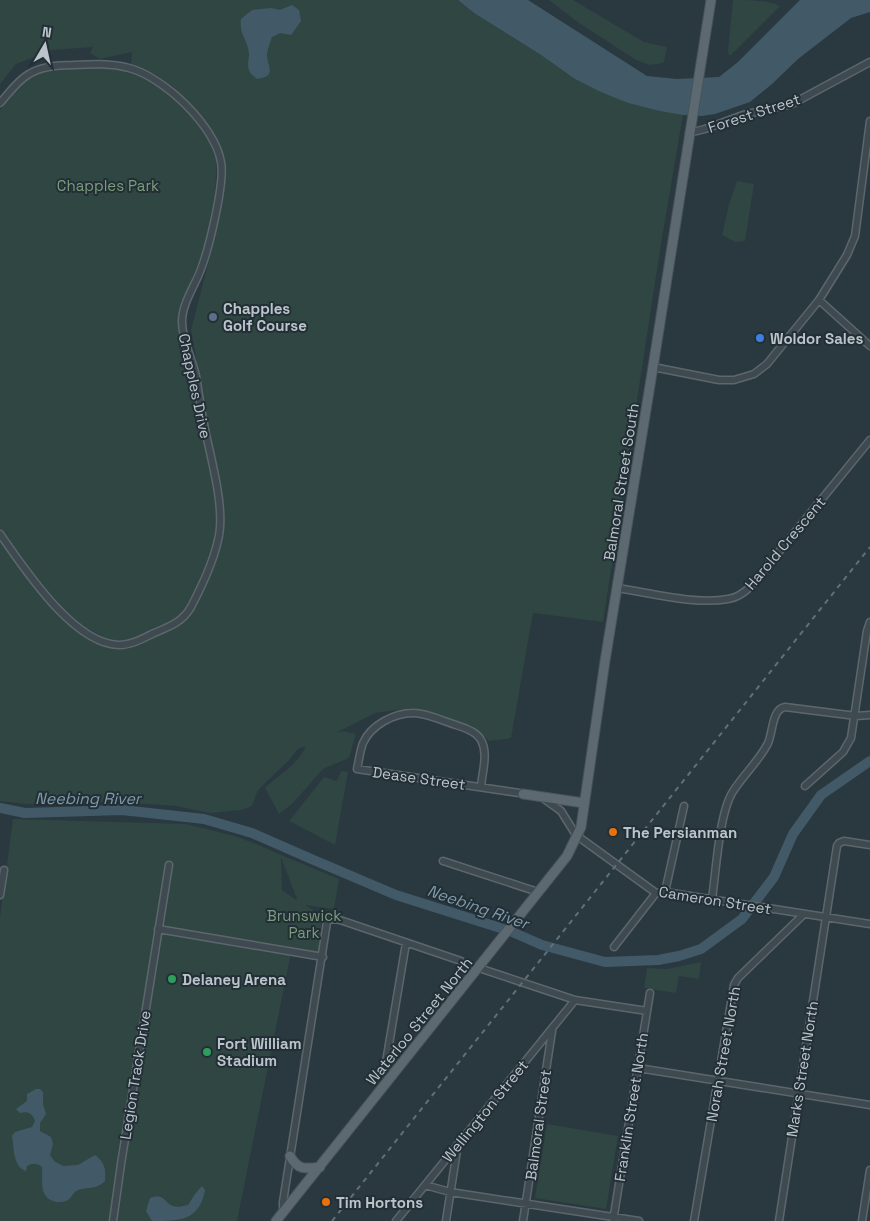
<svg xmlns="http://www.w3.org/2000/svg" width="870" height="1221" font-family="'Space Grotesk',sans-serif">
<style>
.green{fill:#304642;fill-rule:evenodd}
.water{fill:#425a67}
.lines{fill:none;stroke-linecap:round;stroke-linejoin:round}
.river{stroke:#425a67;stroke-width:10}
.minor-casing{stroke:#5c676d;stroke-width:9}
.major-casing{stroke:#485359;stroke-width:11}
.minor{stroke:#3e4a50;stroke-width:6}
.major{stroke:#5c6970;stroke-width:9}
.rail{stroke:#616f77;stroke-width:2;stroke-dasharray:5 5;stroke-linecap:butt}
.service-dot{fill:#5c6f8a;stroke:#232f36;stroke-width:2}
.shop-dot{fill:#3f7fe0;stroke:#232f36;stroke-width:2}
.food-dot{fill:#e8710a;stroke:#232f36;stroke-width:2}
.leisure-dot{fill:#2e9e5b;stroke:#232f36;stroke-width:2}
.labels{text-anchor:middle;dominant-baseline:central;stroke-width:4;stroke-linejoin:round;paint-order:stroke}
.street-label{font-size:15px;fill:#bbc4ca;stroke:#232f36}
.park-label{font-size:15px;fill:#7c9d7c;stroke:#232f36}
.poi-label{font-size:15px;font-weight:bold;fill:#bbc4ca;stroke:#232f36;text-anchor:start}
.water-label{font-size:16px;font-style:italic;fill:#7f9baa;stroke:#232f36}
</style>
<rect width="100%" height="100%" fill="#2a3840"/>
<path class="green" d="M0 0H458L474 13 541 55 575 79 628 103 683 115 660 250 603 622 533 613 511 738 489 741 473 726 412 708 375 713 336 733 343 731 356 734 349 758 323 769 292 804 279 814 265 788C279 774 298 765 306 746L298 749 288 761 258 790 252 806 242 810 209 813 176 806 149 804 100 802 25 804 0 801V540L10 554 0 535V110L20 84 32 74 60 68 98 67 127 70 155 83 192 116 209 141 217 161 215 196 204 248 181 306 178 321 190 364 202 423 218 520 214 543 192 599 180 617 173 622 131 640 117 642 107 639 86 628 61 608 47 592 35 586C52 609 87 649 118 649 131 649 146 641 157 636 166 631 180 627 187 619 203 599 212 566 221 543L222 533 216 469 191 330 213 245 222 194 225 172 223 154 203 118 173 87 157 75 131 64 132 52 100 59 90 53 93 47 52 50 37 56 16 64 0 84Z
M549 0H573L644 42 667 47 664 62 659 64 649 65 636 60 579 23Z
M733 0C747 0 768 0 780 6L731 55H729L728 51Z
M737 181 754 184 745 241 735 242 722 235 729 204Z
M341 771 348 772 335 845 289 821 324 777 337 781Z
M13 819 186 824 235 836 259 845 281 855 339 879 334 909 305 905 322 916 319 951H317V953L292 948 237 1221H0V917ZM281 857 297 899 296 900 282 890Z
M701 962 699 979 679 976 676 993 644 988 647 968 667 969Z
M547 1124 618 1136 606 1209 535 1198Z"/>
<path class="water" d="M458 0H528L647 76 677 79 719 77 738 62 800 0H870V12L851 18 798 59 772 84 750 102 715 114 702 116 683 115 660 111 628 103 601 92 575 79 541 55 474 13Z
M292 5 299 10 301 21 291 35 280 33 272 37C270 42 268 48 267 54 267 67 278 76 257 79 254 76 250 74 249 70 247 65 249 59 249 54 248 39 239 36 241 19L252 10 271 8 280 10Z
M36 1089H40L43 1092V1104L46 1114 40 1123V1131L51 1137 53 1144 50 1155 54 1161 63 1166 78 1165 95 1155C105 1162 106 1170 105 1181 95 1191 86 1186 76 1191 73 1193 71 1198 68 1200 65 1202 60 1202 57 1202 38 1199 43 1181 42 1167 37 1163 32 1163 27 1166L26 1171C13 1167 14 1148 12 1136L15 1132 32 1127 35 1121C32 1113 28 1111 20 1113L16 1109 27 1101V1094Z
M202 1186 205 1190C199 1221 180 1221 152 1221L146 1211 150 1198C171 1191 161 1213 188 1205L195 1194Z"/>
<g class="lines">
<path class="river" d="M0 808 25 813 122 810 204 819 252 833 309 858 396 895 510 931 542 945 605 962 658 960 679 956 701 949 742 919 774 877 793 834 821 795 870 761"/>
<defs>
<path id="minor" d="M0 103C9 93 17 81 29 74 42 66 59 65 73 65 92 64 111 63 129 68 164 77 215 126 221 162 225 183 209 248 201 269 195 286 182 303 182 322 182 340 192 358 196 376 199 394 201 411 205 429 211 460 226 510 218 540 213 563 202 586 191 607 182 623 168 627 152 634 142 639 131 645 119 645 73 644 24 568 0 534
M689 133 705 129 743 115 792 104 870 62
M819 300 870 346
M653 367 719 380H734L754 374 767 364 819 300 847 255 855 236 870 121
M617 588C651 593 695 605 728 599 737 598 745 592 751 586L870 440
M805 786 843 752 851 738 867 631 870 622
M481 787C482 773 488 755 482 742 477 730 461 727 450 723 439 719 425 713 413 713 394 713 371 725 363 743 360 751 359 760 357 769L526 794
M543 798 561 811 576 835 656 893 665 892 870 924
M443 861 538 892
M665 892 684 806
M0 895 4 870
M712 899C716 872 719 815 732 793 742 776 760 760 768 743 773 732 772 709 785 707L856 716 870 715
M158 929 323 957
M614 947 656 893
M479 968 575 1000 647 1011
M638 1068 870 1105
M392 1077 385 1068 406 943
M425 1185 450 1192 639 1221
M283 1213V1202L327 922 331 918 340 920 461 961
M113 1221 121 1164 169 865
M396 1221 575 1000
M446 1221 458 1144
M523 1221 552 1031
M613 1221 650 993
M694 1221 734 985 738 978 804 914
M779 1221 837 846 839 843 844 841 870 845
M862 1221 870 1170"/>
<path id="major" d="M523 794 584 803
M290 1156C298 1170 304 1169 320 1167
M276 1221 567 856 581 827 605 661 653 367 711 0"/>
</defs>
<use href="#minor" class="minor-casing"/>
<use href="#major" class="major-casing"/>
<use href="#minor" class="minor"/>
<use href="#major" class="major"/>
<path class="rail" d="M332 1221 870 547"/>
</g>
<circle class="service-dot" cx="213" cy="317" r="5"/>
<circle class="shop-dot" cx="760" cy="338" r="5"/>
<g class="food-dot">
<circle cx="613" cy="832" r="5"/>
<circle cx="326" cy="1202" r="5"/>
</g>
<g class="leisure-dot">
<circle cx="172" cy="979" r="5"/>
<circle cx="207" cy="1052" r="5"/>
</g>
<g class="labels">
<g class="street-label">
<text transform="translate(754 113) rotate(-18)">Forest Street</text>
<text transform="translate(195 386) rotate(78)">Chapples Drive</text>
<text transform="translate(621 482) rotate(-81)">Balmoral Street South</text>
<text transform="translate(785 543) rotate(-50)">Harold Crescent</text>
<text transform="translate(419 778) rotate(8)">Dease Street</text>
<text transform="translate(715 900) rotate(9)">Cameron Street</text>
<text transform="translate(419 1021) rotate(-51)">Waterloo Street North</text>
<text transform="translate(723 1054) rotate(-80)">Norah Street North</text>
<text transform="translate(802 1069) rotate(-81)">Marks Street North</text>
<text transform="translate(135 1075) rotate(-81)">Legion Track Drive</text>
<text transform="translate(631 1107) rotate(-81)">Franklin Street North</text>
<text transform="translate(485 1111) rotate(-51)">Wellington Street</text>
<text transform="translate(538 1125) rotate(-82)">Balmoral Street</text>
</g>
<g class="park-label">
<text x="108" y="185">Chapples Park</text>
<text x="304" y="915">Brunswick<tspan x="304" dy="17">Park</tspan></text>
</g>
<g class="poi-label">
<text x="223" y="308">Chapples<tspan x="223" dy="17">Golf Course</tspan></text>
<text x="770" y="338">Woldor Sales</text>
<text x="623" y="832">The Persianman</text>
<text x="182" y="979">Delaney Arena</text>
<text x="217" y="1043">Fort William<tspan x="217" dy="17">Stadium</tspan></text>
<text x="336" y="1202">Tim Hortons</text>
</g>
<g class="water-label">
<text x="88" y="798">Neebing River</text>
<text transform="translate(478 907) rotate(19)">Neebing River</text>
</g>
</g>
<g transform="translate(45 45) rotate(9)" stroke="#232f36" stroke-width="4" paint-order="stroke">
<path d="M0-4L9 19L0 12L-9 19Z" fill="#bbc4ca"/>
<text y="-8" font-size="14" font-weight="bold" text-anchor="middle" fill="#bbc4ca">N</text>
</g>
</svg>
